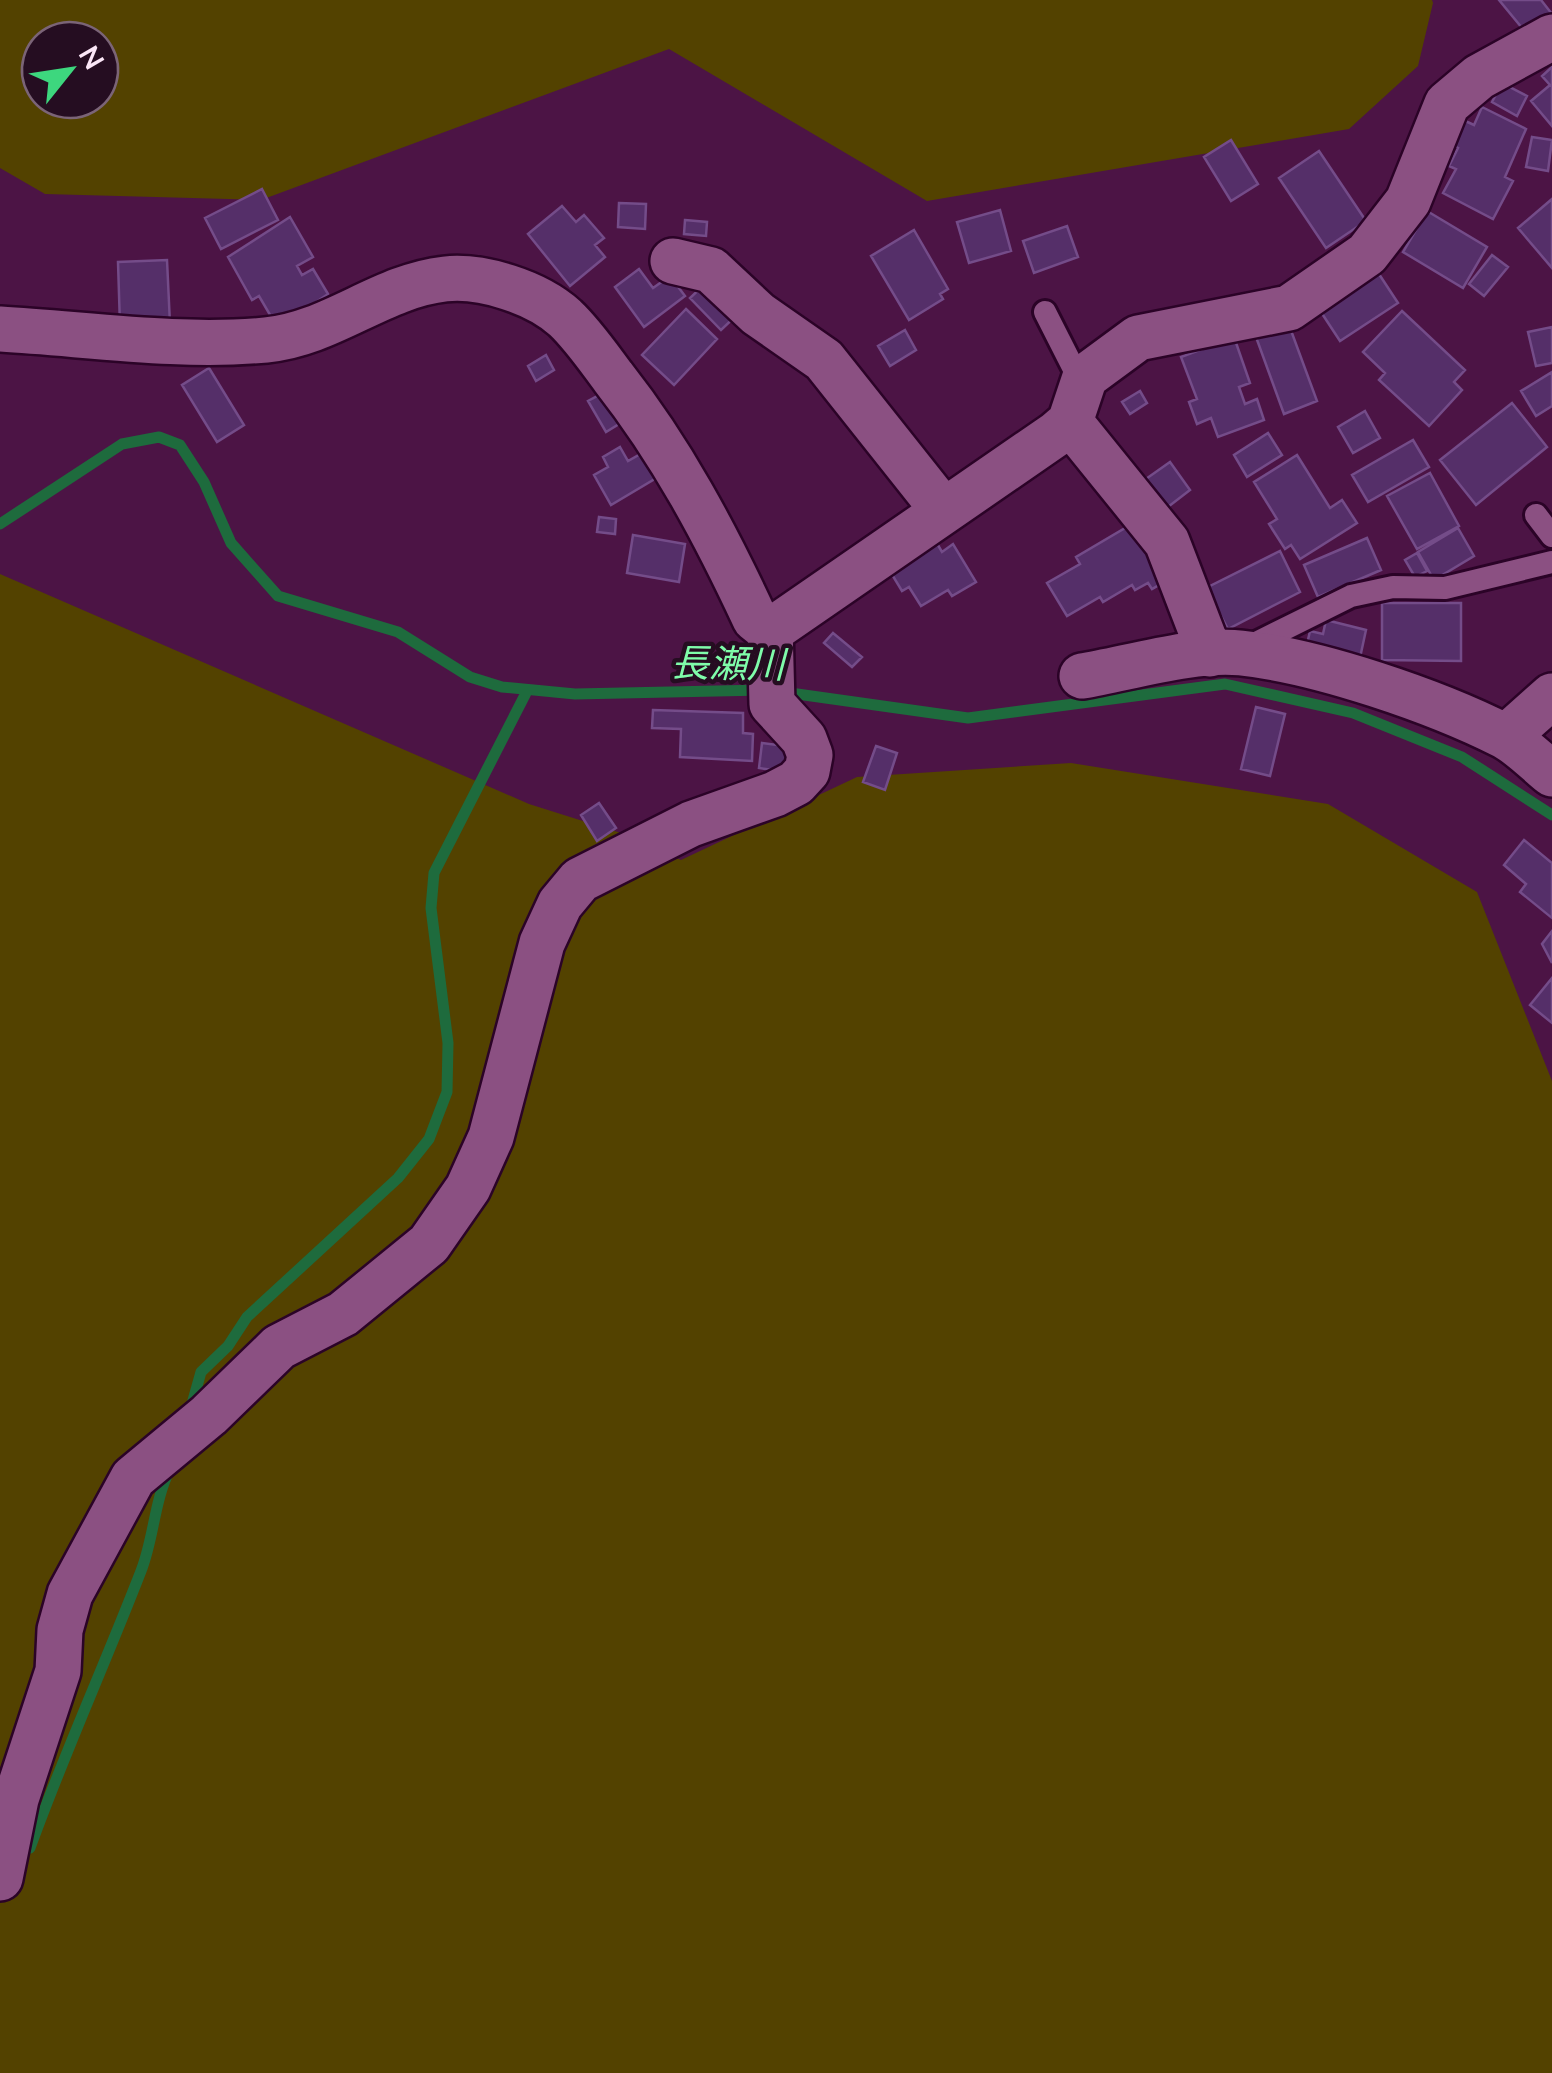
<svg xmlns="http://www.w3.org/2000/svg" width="1552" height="2073" font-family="Mulish,'Noto Sans JP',sans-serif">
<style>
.green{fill:#534200;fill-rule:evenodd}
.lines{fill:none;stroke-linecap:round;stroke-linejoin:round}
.stream{stroke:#1e6b3d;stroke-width:11}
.building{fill:#552f69;stroke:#744c89;stroke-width:2.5}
.lane-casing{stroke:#2b0327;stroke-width:28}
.street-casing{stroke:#2b0327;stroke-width:50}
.lane{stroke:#8b5082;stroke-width:22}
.street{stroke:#8b5082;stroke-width:45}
.labels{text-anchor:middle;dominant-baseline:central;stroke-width:9;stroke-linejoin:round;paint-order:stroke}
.water-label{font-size:38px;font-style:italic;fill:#7ffcaa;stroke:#250d21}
</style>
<rect width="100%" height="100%" fill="#4c1445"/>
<path class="green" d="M0 0H1432L1433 3 1418 66 1349 129 927 201 669 49 261 200 45 194 0 168ZM40 40H100V100H40Z
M0 574 529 804 624 834 681 860 857 777 1071 763 1328 804 1477 892 1552 1081V2073H0Z"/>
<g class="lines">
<path class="stream" d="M0 524 122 444 159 437 180 445 204 482 231 543 278 596 398 632 470 677 502 687 575 694 765 690
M783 692 968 718 1225 684 1353 713 1462 757 1552 815
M190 1411 201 1372 228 1346 247 1317 398 1178 429 1139 447 1092 448 1043 431 908 434 873 527 691
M30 1848C64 1754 105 1664 141 1571 154 1538 154 1501 170 1469"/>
</g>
<path class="building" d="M1499 0H1541L1552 14 1527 34Z
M1552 67V126L1531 101 1550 85 1542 76Z
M1502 83 1527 96 1517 116 1492 102Z
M1482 107 1526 129 1505 177 1513 181 1493 219 1443 193 1456 169 1449 166 1458 148 1449 143 1461 119 1474 125Z
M1532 137 1552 140 1548 171 1526 167Z
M1231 140 1258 184 1231 201 1204 157Z
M1319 151 1366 221 1326 248 1279 178Z
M262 189 278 220 221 249 205 218Z
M1552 199V268L1518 228Z
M619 203 646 204 645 229 618 227Z
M562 206 576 222 584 215 604 238 595 245 605 257 570 286 528 234Z
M1000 210 1011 251 969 263 957 222Z
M1427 211 1487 247 1463 288 1403 252Z
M290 217 313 257 297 266 302 275 313 269 328 294 287 322 283 314 273 320 259 296 252 300 228 257Z
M685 220 707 222 706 236 684 234Z
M1067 226 1078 257 1034 273 1023 241Z
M914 230 948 289 940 294 943 299 909 320 871 256Z
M1492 255 1508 267 1484 296 1469 284Z
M167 260 170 324 120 326 118 262Z
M639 269 653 288 670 276 685 296 644 327 615 287Z
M1377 271 1398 303 1340 341 1319 309Z
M709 280 740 312 721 330 690 298Z
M686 309 717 339 674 385 642 355Z
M1402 311 1465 370 1454 382 1462 390 1429 426 1379 380 1385 373 1363 352Z
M1289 325 1317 401 1284 414 1256 337Z
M1552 327V363L1536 366 1528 332Z
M905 330 916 350 890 366 878 346Z
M1234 337 1250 383 1239 387 1245 404 1257 399 1264 420 1218 437 1211 418 1197 424 1189 402 1197 399 1181 357Z
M546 355 554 370 536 381 528 366Z
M209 368 244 425 217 442 182 385Z
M1552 372V406L1536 416 1521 391Z
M1140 391 1147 403 1130 414 1122 402Z
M603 393 619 424 606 432 588 401Z
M1512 403 1547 447 1476 505 1440 460Z
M1365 411 1380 438 1353 453 1338 427Z
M1268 433 1282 455 1247 477 1234 455Z
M1413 440 1429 467 1368 502 1352 475Z
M620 447 628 461 644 452 658 477 611 505 594 475 608 467 603 457Z
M1297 455 1330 508 1342 500 1357 523 1300 559 1291 545 1285 549 1269 524 1277 519 1254 482Z
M1170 462 1190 490 1164 510 1143 481Z
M1430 473 1459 526 1417 549 1387 496Z
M599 517 616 519 615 534 597 532Z
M1132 524 1171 578 1152 589 1148 583 1135 590 1132 585 1103 602 1100 597 1067 616 1047 583 1080 564 1076 557Z
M1458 528 1474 556 1434 580 1418 552Z
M633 535 685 544 679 582 627 573Z
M1367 538 1381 570 1318 597 1304 565Z
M935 540 942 552 953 544 976 582 952 596 948 590 921 606 909 587 902 591 888 568Z
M1280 551 1300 592 1228 629 1206 588Z
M1417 553 1427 571 1415 577 1405 560Z
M1382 603H1461V661L1382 660Z
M1326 620 1366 630 1358 667 1305 653 1310 631 1323 634Z
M833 633 862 657 852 667 824 643Z
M1256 707 1285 714 1270 776 1241 769Z
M653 710 743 713V733L753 734 752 761 680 757 681 729 652 728Z
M762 743 793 747 789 772 759 768Z
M876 746 897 753 885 790 863 782Z
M599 803 616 828 597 841 581 815Z
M1524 840 1552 863V918L1520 892 1526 884 1504 865Z
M1552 931V963L1542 944Z
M1552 978V1023L1530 1005Z"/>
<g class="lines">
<defs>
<path id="lane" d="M1045 312 1081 383
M1536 515 1552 536
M1246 648 1351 596 1393 587 1445 588 1552 562"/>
<path id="street" d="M673 261 711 270 758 314 824 360 943 510
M0 329C87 334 179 348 266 340 331 334 381 286 445 279 482 275 536 292 565 318 583 335 598 357 613 377 672 452 715 533 755 619L765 627 779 625 1056 434 1070 422 1085 377 1138 338 1289 308 1367 254 1408 201 1447 104 1479 77 1552 37
M1070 422 1167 542 1210 654
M1082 676C1129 668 1195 648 1241 653 1318 661 1435 701 1504 736 1521 745 1537 762 1552 774
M1506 737 1552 696
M0 1878 16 1799 58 1671 60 1630 70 1594 133 1478 209 1415 279 1347 343 1314 429 1244 468 1188 491 1137 542 943 560 904 580 880 691 824 775 794 796 783 807 771 810 755 804 739 772 704 770 626"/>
</defs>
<use href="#lane" class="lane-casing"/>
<use href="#street" class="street-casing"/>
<use href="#lane" class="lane"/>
<use href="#street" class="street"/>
</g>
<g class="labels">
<g class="water-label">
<text transform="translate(728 663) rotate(1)">長瀬川</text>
</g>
</g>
<g transform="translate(70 70) rotate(60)"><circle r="48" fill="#250d21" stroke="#7b6477" stroke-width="2.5"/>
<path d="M0-8L18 38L0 25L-18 38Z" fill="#3dd77e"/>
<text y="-15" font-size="28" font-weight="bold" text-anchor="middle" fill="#fbe6f7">N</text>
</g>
</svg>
